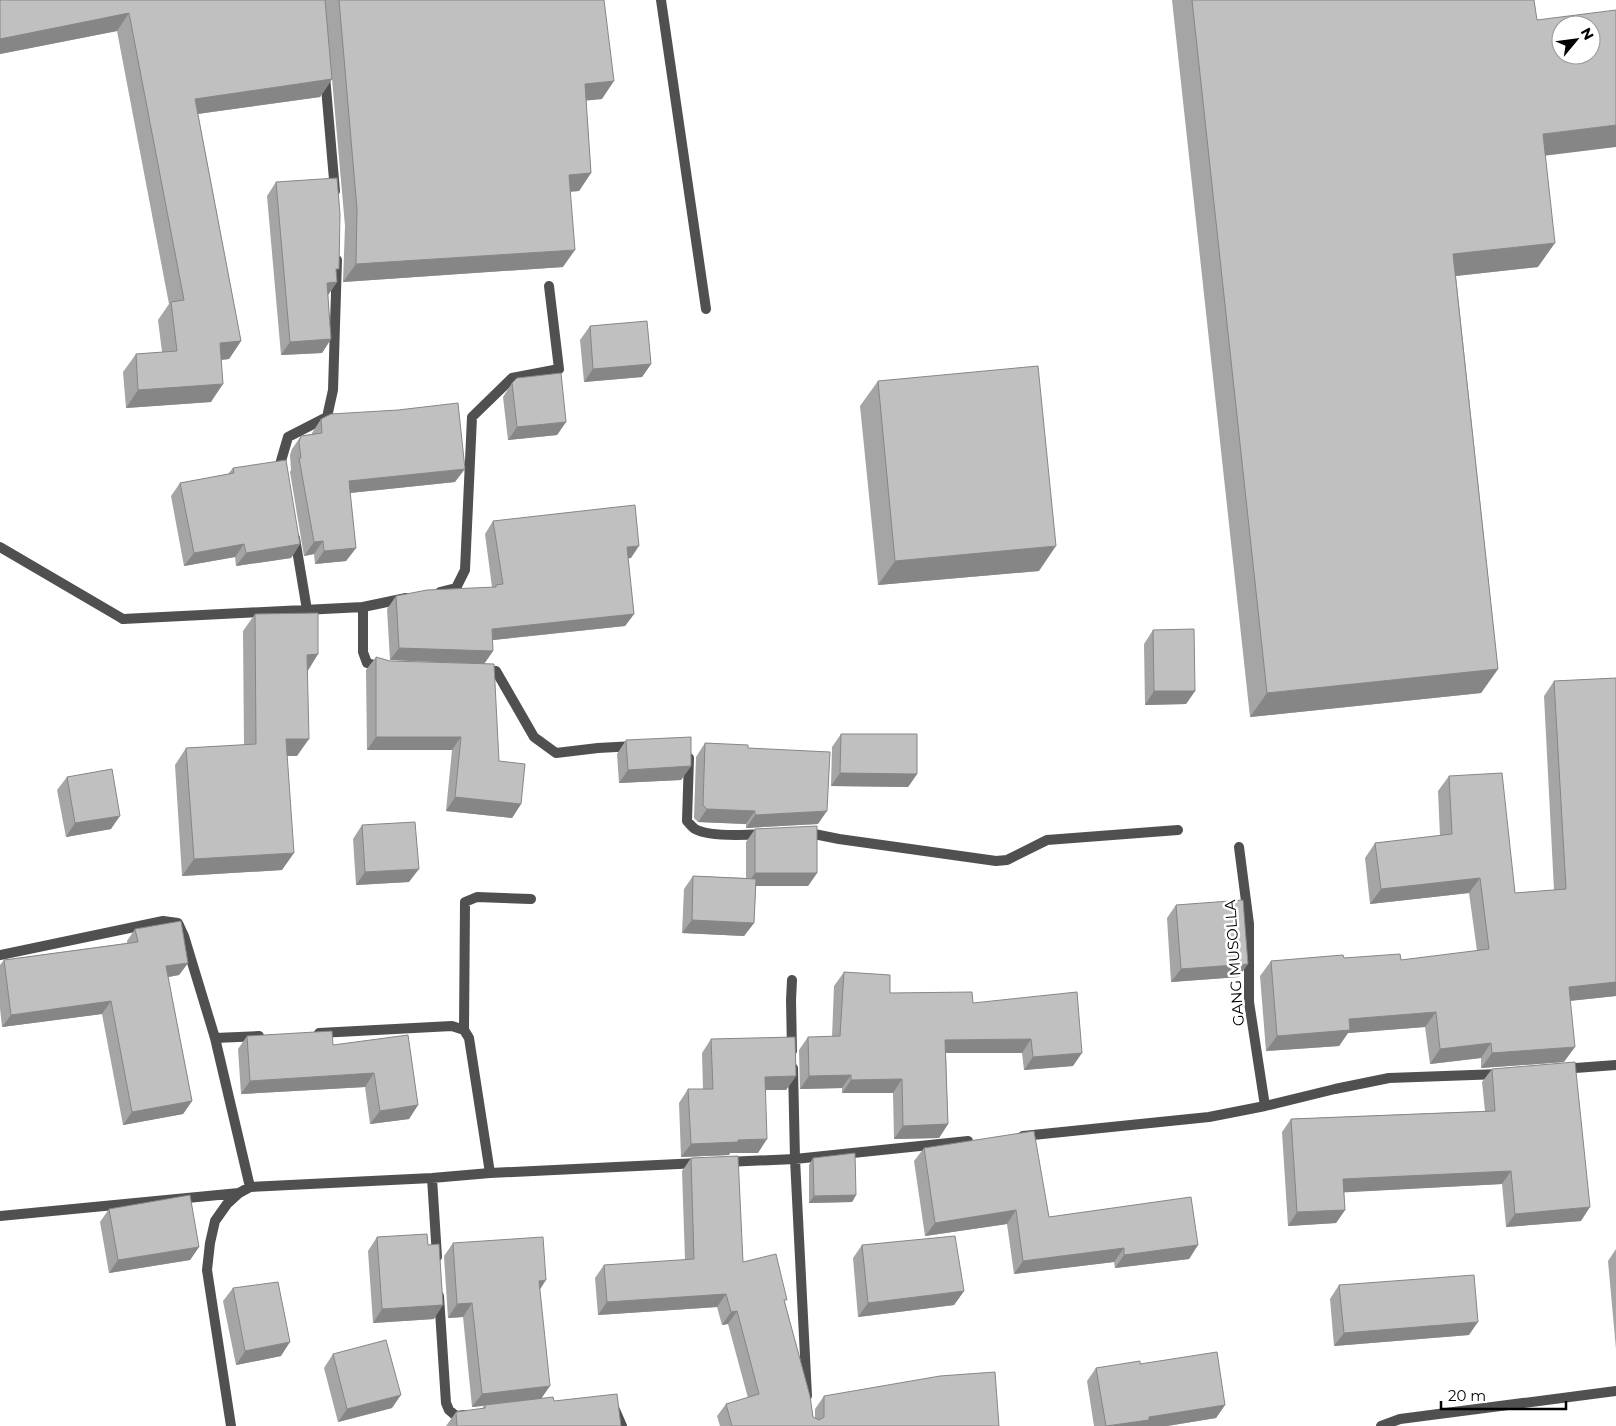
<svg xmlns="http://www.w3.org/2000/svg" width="1616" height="1426" font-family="Montserrat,sans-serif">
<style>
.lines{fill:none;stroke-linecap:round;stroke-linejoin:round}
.lane{stroke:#505050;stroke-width:10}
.street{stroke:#505050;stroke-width:10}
.wall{fill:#a5a5a5}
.shaded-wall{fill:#868686}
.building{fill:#c0c0c0;stroke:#868686;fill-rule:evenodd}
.labels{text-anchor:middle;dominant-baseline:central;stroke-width:5;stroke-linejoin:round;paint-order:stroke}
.street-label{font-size:15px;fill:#000;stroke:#fff}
</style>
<rect width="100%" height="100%" fill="#fff"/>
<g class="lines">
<path class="lane" d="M661 0 706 309
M0 547 123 619"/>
<path class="street" d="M325 76 335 191
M283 475 281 461 288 437 327 417 333 390 337 260
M295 538 307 610
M440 592 456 588 465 570 472 417 512 378 559 369 549 286
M363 607 406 598
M123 619 363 607V652L367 663 382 667
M482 670 496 671 534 737 556 753 598 748 635 746
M689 758 687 821C690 824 692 827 695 829 709 837 747 835 762 834
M804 832 839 839 996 861 1007 860 1047 840 1178 830
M1239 847 1249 924V1002L1265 1106
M0 955 163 921 178 923 184 936 215 1038 250 1187
M792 980 791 1000 792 1051
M464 1030 465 902 477 897 531 899
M319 1033 452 1026 464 1030 469 1038 490 1173
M215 1038 259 1036
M793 1068 795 1159 807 1396
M1562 1069 1616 1065
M1023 1136 1209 1117 1265 1106 1335 1089 1389 1078 1500 1074
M726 1162 795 1159 968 1141
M432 1178 437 1257
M0 1216 239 1193
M439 1296 446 1403 449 1410 456 1416 465 1415
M615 1410 622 1426
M231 1426 207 1270 210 1243 215 1221 227 1204 239 1193 250 1187 432 1178 490 1173 699 1163
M1381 1426 1400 1419 1616 1391"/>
</g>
<path class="wall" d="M0 0H604L602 99 586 100 591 173 579 191 570 192 563 267 343 282 345 226 332 79 320 97 198 114 241 341 229 359 221 360 211 402 126 408 123 372 136 354 162 352 158 320 169 304 117 31 0 54Z
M1172 0H1534L1545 156 1538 267 1456 276 1498 669 1481 693 1250 717Z
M276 182 336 273 337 282 328 295 331 339 322 353 281 355 267 196Z
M590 326 651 364 642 377 584 382 580 340Z
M878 381 1039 571 878 585 860 406Z
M512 383 566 422 557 435 508 440 503 397Z
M321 419 455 482 350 493 356 548 346 561 315 564 314 554 304 556 290 472 291 470 290 455 292 449 301 436 312 434V433Z
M233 468 300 544 291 558 236 566 235 557 184 566 171 496 180 483 228 474Z
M493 521 631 558H628L634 614 625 626 493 640V651L484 664 390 660 387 609 396 596 492 587 485 534Z
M255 614 318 654 308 670 297 756H287L282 870 182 876 175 765 186 748 244 745 243 631Z
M1153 630 1195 691 1186 704 1145 705 1144 644Z
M376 657 499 761 521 804 512 818 446 811 452 750H367L366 670Z
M1616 678V996L1570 1001 1564 1062 1481 1068V1058L1430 1064 1425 1027 1348 1033 1339 1046 1266 1051 1260 976 1271 961 1344 958 1401 960 1477 951 1469 893 1370 904 1365 858 1375 843 1440 836 1438 791 1449 776 1515 893 1554 890 1544 696 1554 681Z
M841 734 917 774 908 787 831 786 832 747Z
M626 740 691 766 681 780 619 783 617 754Z
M705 743 748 748 818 824 746 828V824L698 822 694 818 696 757Z
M67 777 111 829 66 837 57 790Z
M362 825 409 882 356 885 353 839Z
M755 829 817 873 808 886H756L754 923 744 936 682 933 684 889 693 876 746 878V842Z
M1176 905 1239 977 1171 982 1167 918Z
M135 929 188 963 179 975 168 977 192 1101 183 1114 123 1125 102 1014 2 1027 0 1008V965L4 960 127 943V941Z
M844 972 890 993 973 1003 1073 1066 1024 1070 1022 1053H946L948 1124 939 1138 894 1139 893 1093H842V1088L800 1089 799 1050 808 1037H832L834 986Z
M247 1036 333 1045 418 1105 409 1119 370 1124 365 1087 241 1094 238 1049Z
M711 1039 796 1076 786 1090H766L758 1153H730L729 1155 681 1157 679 1103 688 1089H703L702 1053Z
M1492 1069 1581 1221 1506 1227 1502 1184 1344 1192 1345 1210 1336 1223 1288 1226 1282 1132 1291 1119 1485 1111 1482 1082Z
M924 1148 1049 1217 1198 1245 1189 1259 1115 1268 1114 1262 1014 1274 1007 1224 925 1236 914 1161Z
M691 1158 743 1262 785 1302 813 1417 815 1418V1409L824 1396 999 1426H720L717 1416 726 1404 748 1398 728 1324 722 1325 717 1307 598 1315 595 1278 604 1265 685 1260 682 1171Z
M813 1158 856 1195 852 1202 809 1203V1165Z
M109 1209 199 1247 190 1260 109 1273 100 1222Z
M377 1237 434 1319 373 1323 368 1251Z
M453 1243 540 1290 541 1398 554 1401 621 1426H446L456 1412 482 1409 484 1406 472 1407 463 1317 448 1318 444 1256Z
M862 1245 964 1291 954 1305 858 1317 853 1258Z
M1616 1249V1349L1608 1261Z
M1339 1285 1469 1335 1334 1346 1330 1299Z
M233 1288 281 1356 236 1365 223 1301Z
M333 1354 392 1408 338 1422 324 1368Z
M1096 1368 1225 1405 1216 1418 1167 1426H1094L1087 1381Z"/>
<path class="shaded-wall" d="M129 13 117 31 0 54V39Z
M332 79 320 97 182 116 195 99Z
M614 81 602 99 573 102 585 84Z
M1616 125V147L1526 158 1543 134Z
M591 173 579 191 557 192 569 175Z
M1555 243 1538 267 1437 278 1453 254Z
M575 250 563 267 343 282 356 264Z
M337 282 328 295 327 283Z
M331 339 322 353 281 355 290 342Z
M241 341 229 359 208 361 220 343Z
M651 364 642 377 584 382 593 369Z
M223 384 211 402 126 408 138 390Z
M566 422 557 435 508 440 517 427Z
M465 469 455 482 340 494 349 481Z
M323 541 314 554 304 556 314 542Z
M244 544 235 557 184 566 194 553Z
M300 544 291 558 236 566 246 553Z
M639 546 631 558 618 560 627 547Z
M1056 546 1039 571 878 585 895 561Z
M356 548 346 561 315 564 324 551Z
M634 614 625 626 483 641 492 629Z
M399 648 493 651 484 664 390 660Z
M318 654 307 672V655Z
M1498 669 1481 693 1250 717 1267 693Z
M1154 691H1195L1186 704 1145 705Z
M376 737H461L452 750H367Z
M286 739H309L297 756H274Z
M691 766 681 780 619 783 628 770Z
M840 773 917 774 908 787 831 786Z
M455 797 521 804 512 818 446 811Z
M707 809 755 811 746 824 698 822Z
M827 811 818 824 746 828 755 815Z
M120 816 111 829 66 837 75 823Z
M294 853 282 870 182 876 194 859Z
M419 869 409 882 356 885 365 872Z
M755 873H817L808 886H746Z
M1480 878 1469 893 1370 904 1381 889Z
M692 920 754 923 744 936 682 933Z
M188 963 179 975 158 979 166 966Z
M1248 964 1239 977 1171 982 1181 969Z
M1616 982V996L1558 1002 1569 987Z
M111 1001 102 1014 2 1027 11 1015Z
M1436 1012 1425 1027 1348 1033 1339 1046 1266 1051 1277 1036 1349 1019Z
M1031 1039 1022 1053H936L945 1040Z
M1491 1043 1481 1058 1430 1064 1440 1049Z
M1575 1047 1564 1062 1481 1068 1492 1053Z
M1082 1053 1073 1066 1024 1070 1033 1057Z
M374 1073 365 1087 241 1094 250 1081Z
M851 1075 842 1088 800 1089 809 1076Z
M796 1076 786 1090H756L765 1077Z
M902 1079 893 1093H842L851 1080Z
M192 1101 183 1114 123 1125 132 1112Z
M418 1105 409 1119 370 1124 380 1111Z
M948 1124 939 1138 894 1139 903 1126Z
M767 1139 758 1153H730L729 1155 681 1157 691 1144 738 1140Z
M1511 1171 1502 1184 1333 1193 1343 1179Z
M856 1195 852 1202 809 1203 814 1196Z
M1590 1207 1581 1221 1506 1227 1515 1214Z
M1016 1210 1007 1224 925 1236 935 1223Z
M1345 1210 1336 1223 1288 1226 1297 1212Z
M1198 1245 1189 1259 1115 1268 1124 1255Z
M199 1247 190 1260 109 1273 118 1260Z
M1124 1248 1114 1262 1014 1274 1023 1261Z
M546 1280 537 1294 539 1281Z
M964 1291 954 1305 858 1317 868 1303Z
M726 1294 717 1307 598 1315 607 1302Z
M472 1303 463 1317 448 1318 457 1304Z
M443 1305 434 1319 373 1323 382 1309Z
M737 1311 728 1324 722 1325 731 1312Z
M1478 1322 1469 1335 1334 1346 1344 1333Z
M290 1342 281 1356 236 1365 245 1351Z
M550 1386 541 1399 472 1407 482 1394Z
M401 1395 392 1408 338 1422 347 1409Z
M1225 1405 1216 1418 1167 1426H1110L1149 1417Z"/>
<path class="building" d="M0 0H325L332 79 195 99 241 341 220 343 223 384 138 390 136 354 177 351 171 302 184 300 129 13 0 39Z
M339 0H604L614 81 585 84 591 173 569 175 575 250 356 264 357 209Z
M1192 0H1534L1537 20 1616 10V125L1543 134 1555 243 1453 254 1498 669 1267 693ZM1561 25H1591V55H1561Z
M337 178 340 214 339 269H336L337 282 327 283 331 339 290 342 276 182Z
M647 321 651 364 593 369 590 326Z
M1038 366 1056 546 895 561 878 381Z
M561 373 566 422 517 427 512 383 517 378Z
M458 403 465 469 349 481 356 548 324 551 323 541 314 542 299 458H301L299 442 301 436 322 433 321 419 331 414 398 410Z
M286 460 300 544 246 553 244 544 194 553 180 483 234 473 233 468Z
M635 505 639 546 627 547 634 614 492 629 493 651 399 648 396 596 427 590 496 587V585L503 584 493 521Z
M318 613V654L307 655 309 739H286L294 853 194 859 186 748 256 744 255 614Z
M1194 629 1195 691H1154L1153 630Z
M376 657 390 661 494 664 499 761 525 764 521 804 455 797 461 737H376Z
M1616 678V982L1569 987 1575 1047 1492 1053 1491 1043 1440 1049 1436 1012 1349 1019 1350 1030 1277 1036 1271 961 1343 955 1344 958 1400 954 1401 960 1489 949 1480 878 1381 889 1375 843 1452 834 1449 776 1502 773 1515 893 1566 889 1554 681Z
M841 734H917V774L840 773Z
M691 737V766L628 770 626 740Z
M705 743 748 745V748L830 752 827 811 755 815V811L707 809 703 805Z
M112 769 120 816 75 823 67 777Z
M415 822 419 869 365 872 362 825Z
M817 826V873H755V829Z
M693 876 756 879 754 923 692 920Z
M1243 900 1248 964 1181 969 1176 905Z
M181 921 188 963 166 966 192 1101 132 1112 111 1001 11 1015 4 960 138 942 135 929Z
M844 972 890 975V993L972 992 973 1003 1077 992 1082 1053 1033 1057 1031 1039 945 1040 948 1124 903 1126 902 1079 851 1080V1075L809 1076 808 1037 840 1036Z
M332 1031 333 1045 408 1035 418 1105 380 1111 374 1073 250 1081 247 1036Z
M795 1037 796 1076 765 1077 767 1139 738 1140V1142L691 1144 688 1089H713L711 1039Z
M1575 1062 1590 1207 1515 1214 1511 1171 1343 1179 1345 1210 1297 1212 1291 1119 1495 1111 1492 1069Z
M1034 1131 1049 1217 1191 1197 1198 1245 1124 1255V1248L1023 1261 1016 1210 935 1223 924 1148Z
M855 1153 856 1195 814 1196 813 1158Z
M738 1156 743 1262 776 1254 787 1300H784L810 1396 813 1417 819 1420 824 1417V1396L940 1376 995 1372 999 1426H732L726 1404 759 1394 737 1311 731 1312 726 1294 607 1302 604 1265 694 1259 691 1158Z
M190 1195 199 1247 118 1260 109 1209Z
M427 1234 428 1245 439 1244 443 1305 382 1309 377 1237Z
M955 1236 964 1291 868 1303 862 1245Z
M543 1237 546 1280 539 1281 550 1386 482 1394 472 1303 457 1304 453 1243Z
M1474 1275 1478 1322 1344 1333 1339 1285Z
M278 1282 290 1342 245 1351 233 1288Z
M386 1340 401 1395 347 1409 333 1354Z
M1217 1352 1225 1405 1149 1417V1420L1106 1426 1096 1368 1140 1361V1364Z
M617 1394 621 1426H457L456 1412 485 1408V1405L553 1397 554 1401Z"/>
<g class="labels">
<g class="street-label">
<text transform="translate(1234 963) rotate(-94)">GANG MUSOLLA</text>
</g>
</g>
<g transform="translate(1576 40) rotate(61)"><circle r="24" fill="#ffffff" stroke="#999999"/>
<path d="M0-4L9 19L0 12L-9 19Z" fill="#000000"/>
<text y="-8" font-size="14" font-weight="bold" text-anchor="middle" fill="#000000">N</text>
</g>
<path d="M1441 1401v8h125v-8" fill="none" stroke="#000000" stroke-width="2.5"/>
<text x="1448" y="1401" font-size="15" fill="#000000" stroke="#ffffff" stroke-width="4" paint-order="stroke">20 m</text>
</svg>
